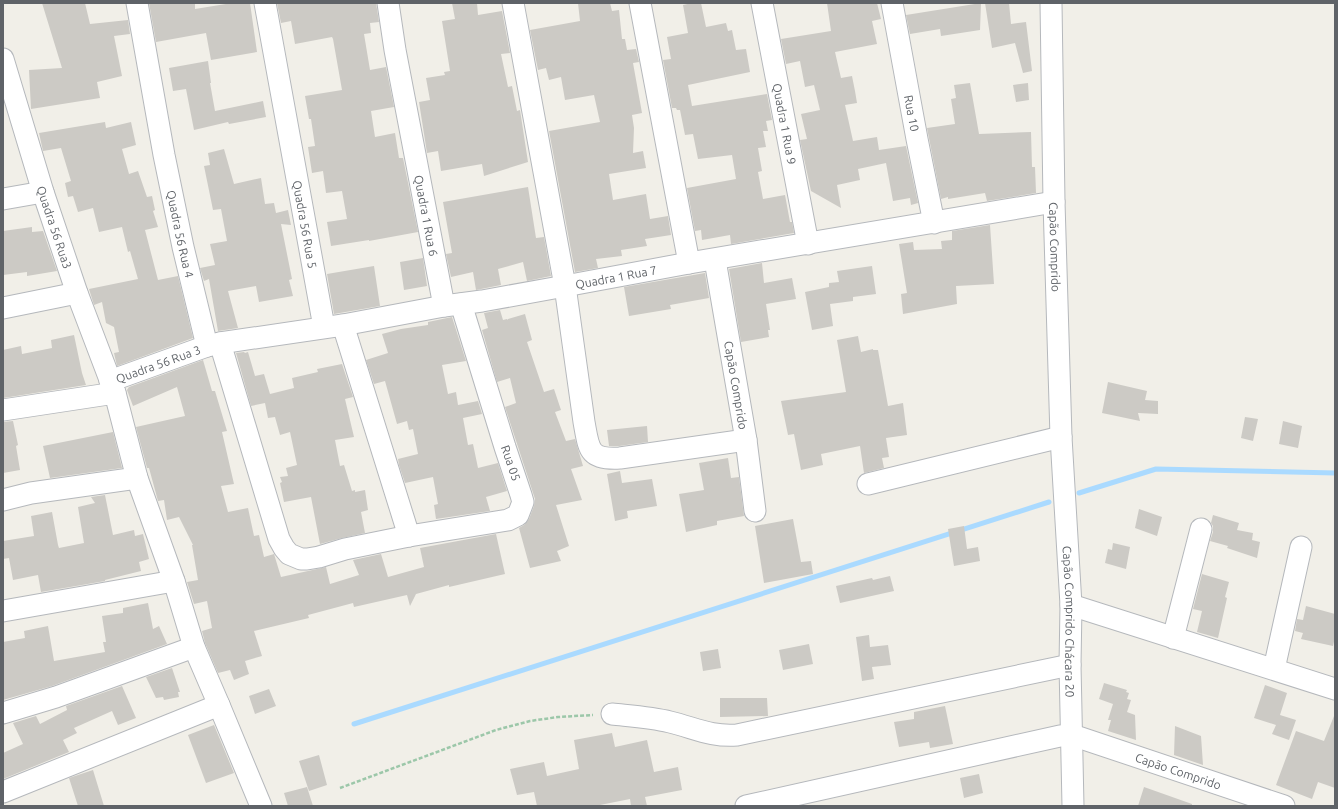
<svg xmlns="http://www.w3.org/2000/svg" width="1338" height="809" font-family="Ubuntu,sans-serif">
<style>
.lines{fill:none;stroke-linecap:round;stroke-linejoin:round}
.stream{stroke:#aadaff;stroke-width:5}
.building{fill:#cccac5}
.street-casing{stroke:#b5b8bc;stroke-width:23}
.path{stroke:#9cc7a9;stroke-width:2.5;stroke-dasharray:4 2;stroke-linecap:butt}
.street{stroke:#fff;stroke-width:21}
.labels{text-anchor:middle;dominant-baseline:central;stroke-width:3;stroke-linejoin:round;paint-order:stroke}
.street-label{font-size:12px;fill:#5f6368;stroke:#fff}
</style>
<rect width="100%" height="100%" fill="#f1efe8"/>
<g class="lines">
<path class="stream" d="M1079 493 1156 469 1335 473
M354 724 1049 502"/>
</g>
<path class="building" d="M42 3H85L90 24 128 20 130 34 114 36 122 76 97 82 100 98 31 109 29 70 62 68Z
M149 3H195V9L232 3H250L257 52 211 60 206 33 156 42Z
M277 3H376L379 22 370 23 371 33 364 34 370 70 386 67 394 107 371 111 375 137 395 133 399 158H403L418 232 369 241V240L331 246 327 222 347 219 342 191 326 193 323 171 312 173 308 147 315 146 311 119H309L305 96 342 90 333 39 332 37 295 44 291 21 281 23Z
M452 3H477L478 15 502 11 510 53 501 54 508 87 512 86 517 111 520 110 528 162 484 176 482 164 441 171 438 151 427 153 419 102 430 100 426 78 445 75 444 72 450 71 442 21 455 19Z
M578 3H610L612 11 619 10 622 39H625L627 50 636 49 639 62 633 63 642 113 632 115 634 128 633 153 643 151 646 168 609 174 613 200 646 194 650 219 668 216 671 235 645 239 647 246 621 250 622 256 596 259 598 268 575 272 549 131 600 122 594 95 565 100 561 77 549 80 546 68 538 70 530 30 580 21Z
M692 3H701L706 27 726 23 728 31 732 30 736 50 746 49 750 72 688 85 692 106 767 94 772 120 766 121 768 131H763L766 147 758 148 762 171 758 172 763 199 785 195 790 222H792L794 233 731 244 730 235 702 240 701 230 695 231 687 188 736 179 732 155 698 159 693 134 685 135 680 110H677L676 108H672L663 60 671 59 667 37 688 33 683 5Z
M827 3H877L881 19 872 21 877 44 835 52 841 78 852 76 855 91 857 103 845 105 853 141 877 137 879 150 906 146 918 203 911 205 910 198 893 201 886 163 858 169 860 180 837 185 841 208 811 191 800 140 807 139 801 114 820 110 814 85 805 87 800 61 786 64 781 39 831 31Z
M981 3 980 30 941 36 940 29 910 34 906 15Z
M985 3H1009L1011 24 1026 22 1032 71 1023 73 1015 43 992 48Z
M208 61 211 83H210L215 111 263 101 266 117 229 124 228 122 194 130 186 89 173 91 169 68Z
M970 83 979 134 1031 132 1032 167H1035L1036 193 987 201 985 193 948 199V197L941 199 927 128 955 124 951 99 956 98 954 85Z
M1028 83 1029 100 1016 102 1013 85Z
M105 122 106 128 131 122 136 145 122 149 129 174 138 171 147 197 152 196 155 210 153 211 158 227 145 230 158 280 178 276 193 338 117 366 114 353 119 352 114 327 106 323 102 302 94 305 89 289 138 279 130 251 128 252 122 227 99 232 93 208 78 212 73 196 68 197 65 183 71 181 61 148 43 151 39 133Z
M224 149 234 184 261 178 265 204 274 203 276 213 288 210 291 225 281 224 292 279 289 280 293 296 259 302 256 286 228 291 238 328 218 331 209 279 204 281 200 268 215 265 210 244 227 241 221 209 213 210 204 166 210 165 208 153Z
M528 187 536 238 544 237 551 276 527 281 523 262 498 269 501 285 476 290 473 272 451 277 446 254 452 253 443 202Z
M990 225 994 284 956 286 957 304 903 314 901 294 907 293 899 244 913 242 914 250 942 249 941 241 952 240V231Z
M32 227V232L43 231 57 271 27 276V272L3 275V231Z
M423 258 427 286 404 290 400 262Z
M762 263 764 283 792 278 796 299 766 304 770 330H768L769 337 741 342 729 269Z
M374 266 380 306 334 314 327 274Z
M872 266 876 294 853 297V301L830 304 833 326 812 330 805 292 829 287V283L839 282 837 271Z
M705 273 709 298 670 305 671 309 629 316 624 287Z
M500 310 503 320 507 319V320L508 319 525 314 532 340 527 342 544 392 554 389 561 410 555 412 566 441 575 439 583 466 571 469 582 500 556 505 569 546 557 551 561 561 530 568 519 528 524 525 529 519 534 506 535 499 505 407 516 403 510 378 497 382 482 330 488 328 484 313Z
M452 317 466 361 442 365 448 394 456 392 458 405 478 401 482 414 463 418 468 445 473 444 478 468 498 463 507 491 486 497 490 511 436 519 434 505 438 504 433 477 405 483 399 465 398 459 418 454 413 429 409 430 407 421 397 424 385 381 374 384 366 360 388 353 382 334 401 329 428 325V322Z
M74 335 82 373 86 385 3 398V350L21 346 22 354 52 348 51 340Z
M858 336 861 352 873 349V350H878L888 406 903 403 907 435 886 438 889 457 882 458 884 468 864 473 860 446 821 454 823 465 801 470 794 434 788 435 781 401 846 392 837 340Z
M244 352 245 353 248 352 255 376 264 374 270 394 294 388 292 378 318 372 317 369 342 364 353 397 345 399 354 437 335 440 340 466 344 465 352 491 355 490V492L365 490 368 510 361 512 365 533 342 538 320 544 311 497 284 502 280 483 282 482 280 477 288 476 286 468 297 465 290 432 280 435 275 417 268 418 265 403 251 406 236 353Z
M203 360 212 391H215L227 431 222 432 234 484 221 486 228 512 248 508 254 536 259 535 264 557 274 554 281 577 326 567 330 584 359 575 353 560 381 554 388 577 424 567 420 548 496 534 505 574 449 587V585L416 594 410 606 407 595 354 607 353 603 308 615 309 618 254 631 262 656 245 661 249 674 234 680 230 670 218 673 205 643 202 631 212 628 207 601 194 604 187 582 198 580 192 545H193L179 517 167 520 164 500 158 501 149 468H147L136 427 185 416 177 387 133 406 127 390 129 387Z
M1108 382 1147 391 1145 400 1158 401V414L1138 413 1140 421 1102 413Z
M1245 417 1258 419 1253 441 1241 438Z
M13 421 18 445 16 446 20 470 3 473V422Z
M1283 421 1302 426 1298 448 1279 444Z
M647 426 648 442 619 446H609L607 430Z
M113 432 122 468 50 478 43 446Z
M728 458 731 478 739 477 744 516 717 521V525L686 532 679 494 704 490 699 463Z
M620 471 622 483 652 479 657 506 627 511 628 518 615 521 607 474Z
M105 495 113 535 134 530 135 536 143 534 149 559 139 562 141 571 105 580V581L41 592 38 575 13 580 9 558 3 559V541L34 536 31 516 52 512 58 545 59 548 84 543 78 507 95 503 91 497Z
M1139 509 1162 517 1157 536 1135 528Z
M1213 515 1239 523 1237 530 1253 533 1252 540 1260 542 1257 558 1227 548 1228 546 1210 541 1213 532V526L1211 523Z
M793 519 801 562 811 561 813 574 764 583 755 526Z
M964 526 967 549 978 547 980 561 954 566 948 529Z
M1113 543 1130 547 1126 569 1105 563 1108 549 1112 550Z
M1202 574 1229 582 1225 597 1227 598 1218 638 1197 632 1202 611 1193 609Z
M890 576 894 591 840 603 836 586 872 578 873 580Z
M148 603 153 629 159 626 167 644 52 686 3 700V642L25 638 24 631 48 626 54 661 105 652 103 642H106L102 616 123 613V608Z
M1306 606 1335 614V637L1333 646 1301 639 1303 633 1295 631 1297 619 1303 620Z
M869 635 870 647 888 645 891 665 872 667 874 679 862 681 856 637Z
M809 644 813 664 783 670 779 650Z
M718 649 721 668 703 671 700 652Z
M172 668 180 692H178L179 697 164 700 163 697 156 698 146 677Z
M1104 683 1127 690 1126 692 1129 693 1127 699 1131 700 1127 712 1135 715 1136 740 1108 731 1111 720H1108L1113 704 1099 699Z
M1265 685 1287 693 1280 715 1296 720 1289 740 1272 734 1276 725 1254 718Z
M122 686 136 718 118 725 112 711 74 728 77 733 63 740 69 752 3 779V753L23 744 13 723 36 716 40 724 67 710 66 706Z
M269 689 276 706 255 714 249 696Z
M720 698H767L768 716 720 717Z
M945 706 953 744 930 748 929 742 899 747 894 722 914 719V712Z
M1334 716H1335V788L1318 782 1312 799 1276 785 1296 731 1324 741Z
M214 725 234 773 206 783 188 735Z
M1175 726 1201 736 1203 765 1174 755Z
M612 733 615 747 647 740 654 772 678 767 682 790 645 797 647 806H631L630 799 595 806H537L534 792 517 795 510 769 544 762 547 776 579 769 574 740Z
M319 755 327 785 309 791 299 761Z
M93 770 104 806H78L69 778Z
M979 774 983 793 964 798 960 778Z
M307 787 313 806H288L284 793Z
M1144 787 1192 804V806H1138Z"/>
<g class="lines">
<defs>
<g id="street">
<path id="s1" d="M137 3 164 155 183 247 207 346"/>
<path id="s2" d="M265 3 324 327"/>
<path id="s3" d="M388 3 395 50 444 306"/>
<path d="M513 3 565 286 584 422C589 449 588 460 620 458L746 440"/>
<path d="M640 3 689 263"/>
<path id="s4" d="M762 3 808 244"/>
<path id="s5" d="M892 3 917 139 934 223"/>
<path id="s6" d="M1051 3 1054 202 1061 437 1071 605 1070 665 1073 806"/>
<path id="s7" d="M3 59 43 192 77 293 115 393 137 478 174 581 194 647 219 705 261 806"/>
<path d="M3 199 43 192"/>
<path id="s8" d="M715 260 746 440 755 511"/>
<path d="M3 308 77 293"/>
<path d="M343 325 409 536"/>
<path d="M220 343 279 539 284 548 289 554 301 559H307L319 557 345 549 409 536 508 520 518 515 523 502 521 495 505 447 461 304"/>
<path id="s9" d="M110 381 207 346 220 343 343 325 444 306 482 301 565 286 689 263 1054 202"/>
<path d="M3 410 115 393"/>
<path d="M868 484 1061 437"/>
<path d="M3 500 31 493 137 478"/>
<path d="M1071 605 1335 689"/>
<path d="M3 611 174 581"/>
<path d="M1173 638 1201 529"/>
<path d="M1274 669 1301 547"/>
<path d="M3 713 56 697 194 647"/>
<path d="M612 714C631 716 651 717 670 722 695 728 711 737 737 735L1070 665"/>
<path d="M3 792 219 705"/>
<path id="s10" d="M746 806 1060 736 1072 735 1284 806"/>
</g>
</defs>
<use href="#street" class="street-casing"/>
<path class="path" d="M340 788 496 730 530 721 558 717 593 715"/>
<use href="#street" class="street"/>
</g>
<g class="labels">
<g class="street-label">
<text stroke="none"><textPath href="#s5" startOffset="112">Rua 10</textPath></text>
<text stroke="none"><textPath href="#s4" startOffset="123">Quadra 1 Rua 9</textPath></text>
<text stroke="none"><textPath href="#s3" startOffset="216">Quadra 1 Rua 6</textPath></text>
<text stroke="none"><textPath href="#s2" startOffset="225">Quadra 56 Rua 5</textPath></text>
<text stroke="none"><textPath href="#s7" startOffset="176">Quadra 56 Rua3</textPath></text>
<text stroke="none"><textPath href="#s1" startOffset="235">Quadra 56 Rua 4</textPath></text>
<text stroke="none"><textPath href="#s6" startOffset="244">Capão Comprido</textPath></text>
<text stroke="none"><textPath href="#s9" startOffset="518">Quadra 1 Rua 7</textPath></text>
<text stroke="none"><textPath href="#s9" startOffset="51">Quadra 56 Rua 3</textPath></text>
<text stroke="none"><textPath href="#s8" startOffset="127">Capão Comprido</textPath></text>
<text transform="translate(511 463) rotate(71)">Rua 05</text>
<text stroke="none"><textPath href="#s6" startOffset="619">Capão Comprido Chácara 20</textPath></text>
<text stroke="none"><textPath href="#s10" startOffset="446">Capão Comprido</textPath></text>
</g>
</g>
<rect width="1338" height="809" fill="none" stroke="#5f6368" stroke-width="8"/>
</svg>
